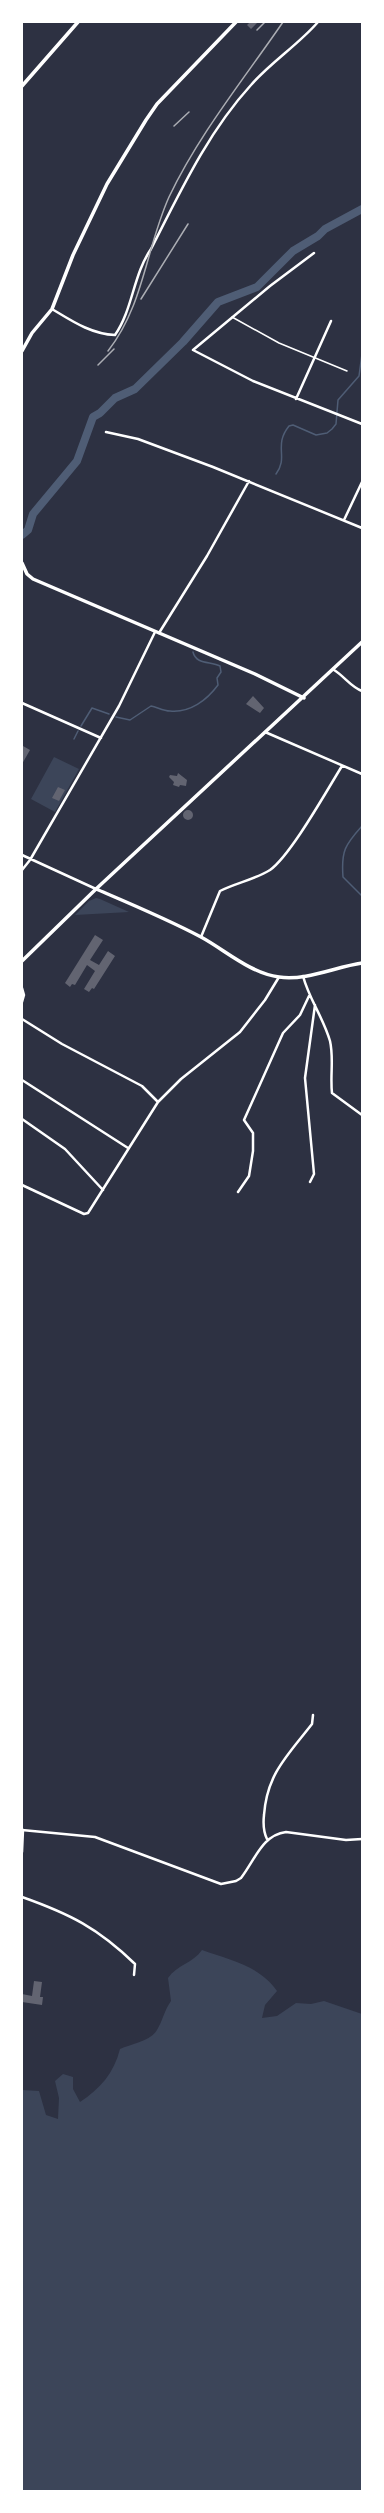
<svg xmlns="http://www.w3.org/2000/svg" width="384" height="2513" font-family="'Exo 2',sans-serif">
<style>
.green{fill:#3c4559}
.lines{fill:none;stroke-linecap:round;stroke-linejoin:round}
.stream{stroke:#4f5d75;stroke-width:1.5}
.river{stroke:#4f5d75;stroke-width:8}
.building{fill:#626471}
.service{stroke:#fff;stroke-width:1.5}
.minor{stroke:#fff;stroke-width:2.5}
.tertiary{stroke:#fff;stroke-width:3.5}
.secondary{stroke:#fff;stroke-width:3.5}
.rail{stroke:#abadb3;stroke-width:1.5}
</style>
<rect width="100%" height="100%" fill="#2d3142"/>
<path class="green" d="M54 757 79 769 55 812 31 799Z
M96 898 100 899 129 912 75 915 89 901Z
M202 1950C230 1960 260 1966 277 1991L265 2005 262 2018 277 2016 296 2003 311 2004 324 2001 362 2014V2491H22V2090L39 2091 46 2115 58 2119 59 2098 55 2081 63 2074 73 2077V2089L80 2102C100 2089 114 2073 120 2049 131 2044 151 2041 157 2030 163 2020 164 2011 171 2001L168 1978C177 1965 193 1963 202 1950Z"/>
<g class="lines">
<path class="stream" d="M276 474C289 457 273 446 289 426L293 425 316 435 327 433 332 429 336 424 338 400 359 376 362 354
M116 717 130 720 151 706C157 707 163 711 170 711 190 713 207 700 218 685L217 678 221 672 220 666C211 661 196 665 193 652
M81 726 92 708 109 714
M74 739 78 731
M362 826C345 845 341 851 343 877L362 896"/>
<path class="river" d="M22 535 28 530 33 514 77 461 93 417 100 413 115 398 135 389 183 342 218 302 257 287 293 251 318 236 325 229 362 209"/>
</g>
<path class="building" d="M250 22H258L251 29 247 25Z
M253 696 264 708 260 713 246 704Z
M23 746 30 750 22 764V747Z
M178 773 187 780 186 786 180 785 179 787 173 785 174 782 169 777 170 775 177 776Z
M58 787 65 790 59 801 52 798Z
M183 815a5 5 0 1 1 10 0a5 5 0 1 1-10 0Z
M95 935 103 940 90 960 99 965 108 951 115 956 94 989 92 988 89 992 84 989 95 971 87 965 75 985 72 984 70 987 65 983Z
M34 1981 42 1982 40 1997H43L42 2005 22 2002V1994L32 1996Z"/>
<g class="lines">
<path class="service" d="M232 317 279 343 347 371"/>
<path class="minor" d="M314 253 270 286 193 350 253 381 362 424
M52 309C72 321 91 334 115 335 133 309 133 275 151 249 180 192 208 132 251 85 271 62 298 45 318 22
M296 399 331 321
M106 432 138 439 213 467 362 528
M344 520 362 482
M159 633 207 556 249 481
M334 670C344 676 351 687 362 691
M22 703 101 738
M265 732 362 774
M22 855 96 889
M22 870 30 860 119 706 155 632
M201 937 220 891C236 883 256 879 270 870 291 855 327 790 342 766
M303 976C309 999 323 1017 330 1041 334 1058 330 1076 332 1093L362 1115
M22 988 24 995 22 1002
M22 1019 62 1044 142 1086 158 1102
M22 1080 128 1148
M22 1119 65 1149 103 1190
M310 1182 314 1174 305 1078 315 1005
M22 1185 84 1214 88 1213 158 1102 181 1079 240 1032 265 1000 279 977
M238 1192 249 1176 253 1151V1133L244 1120 283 1033 300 1015 309 996
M22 1830 95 1837 221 1884 236 1881 241 1878C255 1860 262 1835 286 1832L346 1840 362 1839
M267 1839C263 1831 263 1824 264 1815 267 1774 287 1756 312 1724L313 1715
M22 1852 23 1830
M22 1897C70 1914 98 1928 135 1964L134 1975"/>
<path class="tertiary" d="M22 351 32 333 52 309 73 255 107 184 146 120 157 104 236 22
M22 563 27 574 33 579 255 674 304 698
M96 889 362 642"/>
<path class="secondary" d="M22 86 78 22
M22 961 96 889C131 904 167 919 201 937 225 950 250 973 279 977 306 981 335 967 362 963"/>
<path class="rail" d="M257 30 265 22
M174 126 189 112
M141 299 188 224
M108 351C144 305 146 248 169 197 199 134 244 79 283 22
M98 365 114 349"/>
</g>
<rect width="384" height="2513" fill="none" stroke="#ffffff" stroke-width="46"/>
</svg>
